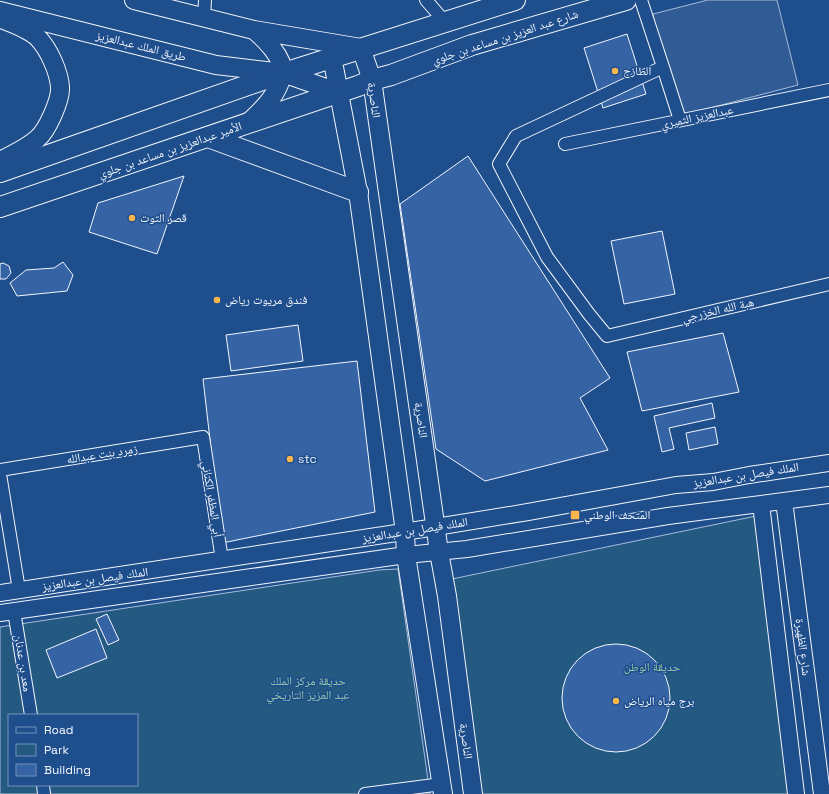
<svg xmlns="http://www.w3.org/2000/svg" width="829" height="794" font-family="'Space Grotesk','Noto Naskh Arabic',sans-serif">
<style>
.green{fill:#245a82;stroke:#a8bbd7;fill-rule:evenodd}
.parking{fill:#305b95;stroke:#a8bbd7}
.building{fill:#3563a3;stroke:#f2f6ff}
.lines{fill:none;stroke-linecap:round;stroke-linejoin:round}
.minor-casing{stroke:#f2f6ff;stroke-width:14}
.tertiary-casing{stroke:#f2f6ff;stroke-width:18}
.secondary-casing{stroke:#f2f6ff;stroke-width:20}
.primary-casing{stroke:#f2f6ff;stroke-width:22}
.minor{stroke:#1f4e8c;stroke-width:12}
.tertiary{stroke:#1f4e8c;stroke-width:16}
.secondary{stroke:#1f4e8c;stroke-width:18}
.primary{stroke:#1f4e8c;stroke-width:20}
.poi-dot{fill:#ffb74d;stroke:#1f4e8c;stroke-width:1.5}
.labels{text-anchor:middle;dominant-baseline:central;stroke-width:3;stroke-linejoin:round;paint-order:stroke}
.street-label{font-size:12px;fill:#f2f6ff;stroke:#1f4e8c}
.poi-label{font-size:12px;fill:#f2f6ff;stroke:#1f4e8c;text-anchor:start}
.park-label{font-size:12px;fill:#97c8a6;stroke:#1f4e8c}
</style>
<rect width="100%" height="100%" fill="#1f4e8c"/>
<path class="green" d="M761 515 797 794H477L452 579Z
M398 569 430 794H0V627L379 570ZM9 715H137V785H9Z"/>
<path class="parking" d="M708 0H777L798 85 679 116 663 67 653 14Z"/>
<path class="building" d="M627 34 646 94 603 108 584 48Z
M468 156 610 378 580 398 608 450 485 481 436 449 400 204Z
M184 176 157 254 89 232 98 203Z
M662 231 675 294 624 304 611 241Z
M63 262 73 275 67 291 17 296 10 283 26 270 54 268Z
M3 263 9 266 11 273 6 279H0V264Z
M298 325 303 361 231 371 226 335Z
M723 333 739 392 642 411 627 352Z
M357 361 375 512 222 543 203 379Z
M712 403 715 418 669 428 674 449 662 452 654 416Z
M715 427 718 444 689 450 686 433Z
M107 614 119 640 108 645 96 619Z
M96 629 107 658 57 678 46 650Z
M562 698a54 54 0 1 1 108 0a54 54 0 1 1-108 0Z"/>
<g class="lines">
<defs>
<path id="minor" d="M426 0 445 22
M204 18 205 0
M663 67 680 120
M565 144 829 90
M607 336 589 314 547 257 499 164 516 136 663 67 641 0
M607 336 829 284
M0 470 203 437 222 560
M0 474 19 590
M14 611 31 715
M43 785 44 794
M365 794 442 784"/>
<path id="tertiary" d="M784 501 822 794
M761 504 796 794
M0 593 436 527 528 512 676 485 713 482 749 475 829 463
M0 613 406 555 467 549 668 516 829 495"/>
<path id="secondary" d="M134 0 254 30C265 39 283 57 283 73 283 76 280 79 280 82 273 100 262 110 248 123
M0 11 216 65 283 73 340 93
M254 30 361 48 372 80 439 552 447 596 473 794
M332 57 358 192 405 532 406 555 443 794
M0 161C12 155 27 148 37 139 47 131 61 100 60 87 59 72 49 50 39 39 31 30 16 25 4 20"/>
<path id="primary" d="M208 137 358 192
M0 172 265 79 515 0
M0 207 358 86 372 80 391 75 472 45 626 0"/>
</defs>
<use href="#minor" class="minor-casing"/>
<use href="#tertiary" class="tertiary-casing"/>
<use href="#secondary" class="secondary-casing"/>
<use href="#primary" class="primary-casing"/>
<use href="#minor" class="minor"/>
<use href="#tertiary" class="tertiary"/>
<use href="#secondary" class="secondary"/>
<use href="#primary" class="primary"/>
</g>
<g class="poi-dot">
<circle cx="615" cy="71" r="4"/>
<circle cx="132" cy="218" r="4"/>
<circle cx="217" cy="300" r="4"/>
<circle cx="290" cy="459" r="4"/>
<rect x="570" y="510" width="10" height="10" rx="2"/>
<circle cx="616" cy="701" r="4"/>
</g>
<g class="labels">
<g class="street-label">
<text transform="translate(505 37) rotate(-18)">شارع عبد العزيز بن مساعد بن جلوي</text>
<text transform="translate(141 46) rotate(14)">طريق الملك عبدالعزيز</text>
<text transform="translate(374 100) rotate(82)">الناصرية</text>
<text transform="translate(697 117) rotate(-12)">عبدالعزيز الثميري</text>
<text transform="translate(170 150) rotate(-19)">الأمير عبدالعزيز بن مساعد بن جلوي</text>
<text transform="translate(718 310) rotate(-13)">هبة الله الخزرجي</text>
<text transform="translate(421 420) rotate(82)">الناصرية</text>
<text transform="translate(102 454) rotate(-9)">زمرد بنت عبدالله</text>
<text transform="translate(746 475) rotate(-9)">الملك فيصل بن عبدالعزيز</text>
<text transform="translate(212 499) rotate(81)">أبي المظفر الكناني</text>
<text transform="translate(415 530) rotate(-9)">الملك فيصل بن عبدالعزيز</text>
<text transform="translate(95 579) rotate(-8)">الملك فيصل بن عبدالعزيز</text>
<text transform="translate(803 647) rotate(83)">شارع الظهيرة</text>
<text transform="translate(23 663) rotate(81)">معد بن عدنان</text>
<text transform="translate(466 741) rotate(82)">الناصرية</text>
</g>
<g class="poi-label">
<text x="623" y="71">الطازج</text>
<text x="140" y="218">قصر التوت</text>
<text x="225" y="300">فندق مريوت رياض</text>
<text x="298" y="459">stc</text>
<text x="584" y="515">المتحف الوطني</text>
<text x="624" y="701">برج مياه الرياض</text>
</g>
<g class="park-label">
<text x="652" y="667">حديقة الوطن</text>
<text x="308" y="681">حديقة مركز الملك<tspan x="308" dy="14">عبد العزيز التاريخي</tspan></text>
</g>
</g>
<rect x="8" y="714" width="130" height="72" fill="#1f4e8c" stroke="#7391ba"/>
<rect x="16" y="727" width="20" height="6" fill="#1f4e8c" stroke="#7391ba"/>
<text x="44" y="734" font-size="12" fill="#f2f6ff">Road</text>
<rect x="16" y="744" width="20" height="12" fill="#245a82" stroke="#7391ba"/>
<text x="44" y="754" font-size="12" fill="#f2f6ff">Park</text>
<rect x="16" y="764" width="20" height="12" fill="#3563a3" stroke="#7391ba"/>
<text x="44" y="774" font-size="12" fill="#f2f6ff">Building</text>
</svg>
